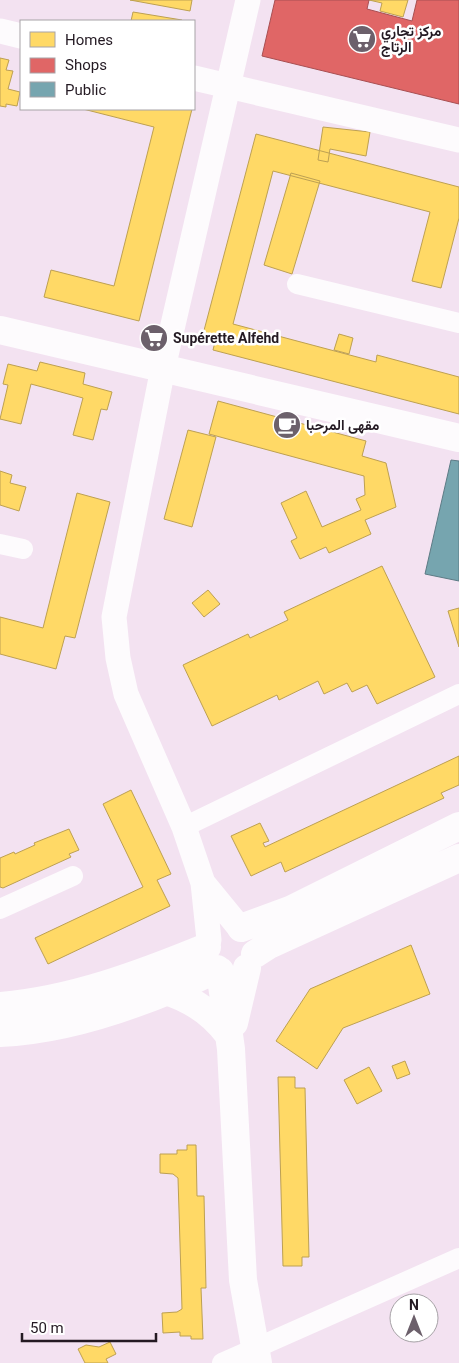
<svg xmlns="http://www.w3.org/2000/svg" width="459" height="1363" font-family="Roboto,Vazirmatn,sans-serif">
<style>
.homes{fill:#ffd966;stroke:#bda052}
.shops{fill:#e06666;stroke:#a84f52}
.public{fill:#76a5af;stroke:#5d7b85}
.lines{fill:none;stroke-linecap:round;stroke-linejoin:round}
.minor{stroke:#fdfbfd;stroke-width:20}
.tertiary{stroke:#fdfbfd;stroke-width:25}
.secondary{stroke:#fdfbfd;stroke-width:28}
.labels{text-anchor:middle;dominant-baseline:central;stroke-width:5;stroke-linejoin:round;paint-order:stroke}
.poi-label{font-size:14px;font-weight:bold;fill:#241a23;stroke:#fff;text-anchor:start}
</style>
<rect width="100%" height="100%" fill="#f3e2f1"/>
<path class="homes" d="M130 0H192L190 11Z
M369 0H408L403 17 380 11 382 3Z
M133 12 182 20V21H131Z
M0 58 9 60 6 70 13 71 8 89 20 92 17 106 6 104V107L0 106Z
M83 109H192L139 321 44 297 51 270 114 286 154 127Z
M323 127 370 132 366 156 330 149 328 162 318 160Z
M256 134 459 187V218L441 288 412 281 430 212 273 171 233 324 376 362 377 355 459 377V414L213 350 215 342 202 338Z
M291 173 320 181 292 274 264 265Z
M339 334 353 338 349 354 334 350Z
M40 362 85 373 83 384 112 392 107 410 101 409 93 440 73 435 83 398 31 384 21 424 0 419 8 385 3 384 8 364 37 371Z
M218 401 366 441 362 456 386 463 396 507 365 520 371 534 329 553 326 547 300 559 291 541 297 538 281 503 306 491 322 527 361 510 356 499 365 495 364 476 209 434Z
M188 430 216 437 192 527 164 519Z
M0 471 12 475 10 483 26 487 19 511 0 505Z
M77 493 110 502 75 638 65 636 56 669 0 654V617L43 628Z
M382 566 435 677 377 704 367 685 352 692 347 683 324 694 318 681 279 700 277 695 212 726 183 665 248 634 250 638 288 620 284 612Z
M208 590 220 604 204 617 192 603Z
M459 608V647L448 611Z
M459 756V785L441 793 444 798 285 872 281 862 251 876 231 836 260 823 269 841 263 843 265 847Z
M131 790 171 874 157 880 170 906 48 964 35 938 143 887 103 804Z
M69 829 79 850 69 854 71 857 3 888 0 887V858L14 852 15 854 35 845 34 843Z
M411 945 430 994 343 1028 317 1069 276 1041 310 989Z
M405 1061 410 1074 397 1079 392 1066Z
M369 1067 382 1091 357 1104 344 1080Z
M278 1077H295V1088H305L309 1257H302V1266H283Z
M187 1145H196L197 1196H204L206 1288H201L203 1339H191V1336H180V1332L163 1333 162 1313 177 1312 182 1309 178 1178 173 1174 160 1173V1154H177V1150H187Z
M110 1342 116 1354 106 1359 108 1363H85L78 1349 86 1345 99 1347Z"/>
<path class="shops" d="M275 0H369L367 9 412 21 417 0H459V104L262 56Z"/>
<path class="public" d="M451 460 459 461V581L425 574Z"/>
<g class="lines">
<path class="minor" d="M297 284 459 323
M0 544 23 549
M184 827 459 694
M0 909 73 876
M222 1363 459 1258"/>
<path class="tertiary" d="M0 31 21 36
M194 78 459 140
M203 883 239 927
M209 940 203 883 184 827 126 694 118 658 114 617 163 368 248 0"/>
<path class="secondary" d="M0 330 459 438
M241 928 290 910 459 826
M255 954 269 945 459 858
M220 971 231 1049 243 1280 258 1363
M166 991C192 999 212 1013 228 1034
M0 1006C72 1000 141 974 207 947
M234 1023 247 968
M0 1033C73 1030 152 1000 217 969"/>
</g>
<defs>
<symbol id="supermarket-disc" viewBox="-11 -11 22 22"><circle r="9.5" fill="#6c606b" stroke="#fff"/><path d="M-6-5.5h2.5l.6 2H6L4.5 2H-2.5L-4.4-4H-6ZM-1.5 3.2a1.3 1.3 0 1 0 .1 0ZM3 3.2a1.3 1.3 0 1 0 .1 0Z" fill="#fff"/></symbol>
<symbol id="cafe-disc" viewBox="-11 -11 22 22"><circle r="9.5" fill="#6c606b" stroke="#fff"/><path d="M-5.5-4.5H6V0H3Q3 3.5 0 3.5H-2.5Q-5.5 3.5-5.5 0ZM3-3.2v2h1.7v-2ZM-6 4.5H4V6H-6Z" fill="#fff"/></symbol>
</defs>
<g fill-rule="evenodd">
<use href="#supermarket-disc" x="346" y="23" width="32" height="32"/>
<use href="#supermarket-disc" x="138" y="322" width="32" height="32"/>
<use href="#cafe-disc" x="271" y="409" width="32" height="32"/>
</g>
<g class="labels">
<g class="poi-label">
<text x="381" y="31">مركز تجاري<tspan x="381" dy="16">الرتاج</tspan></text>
<text x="173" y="338">Supérette Alfehd</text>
<text x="306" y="425">مقهى المرحبا</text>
</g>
</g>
<rect x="20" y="20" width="175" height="90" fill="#ffffff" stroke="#a7a3a7"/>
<rect x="30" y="32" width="25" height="15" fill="#ffd966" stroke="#a7a3a7"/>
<text x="65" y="45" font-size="15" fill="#241a23">Homes</text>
<rect x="30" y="58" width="25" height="15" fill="#e06666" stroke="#a7a3a7"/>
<text x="65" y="70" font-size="15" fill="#241a23">Shops</text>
<rect x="30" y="82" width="25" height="15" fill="#76a5af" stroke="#a7a3a7"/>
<text x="65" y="95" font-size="15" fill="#241a23">Public</text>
<g transform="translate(414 1318)"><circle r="24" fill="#ffffff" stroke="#a7a3a7"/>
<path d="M0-4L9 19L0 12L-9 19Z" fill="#6c606b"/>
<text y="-8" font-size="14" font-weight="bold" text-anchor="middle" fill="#241a23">N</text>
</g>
<path d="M22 1333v8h134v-8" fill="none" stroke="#241a23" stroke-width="2.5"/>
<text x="30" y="1333" font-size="15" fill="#241a23" stroke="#ffffff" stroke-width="4" paint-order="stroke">50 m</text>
</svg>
